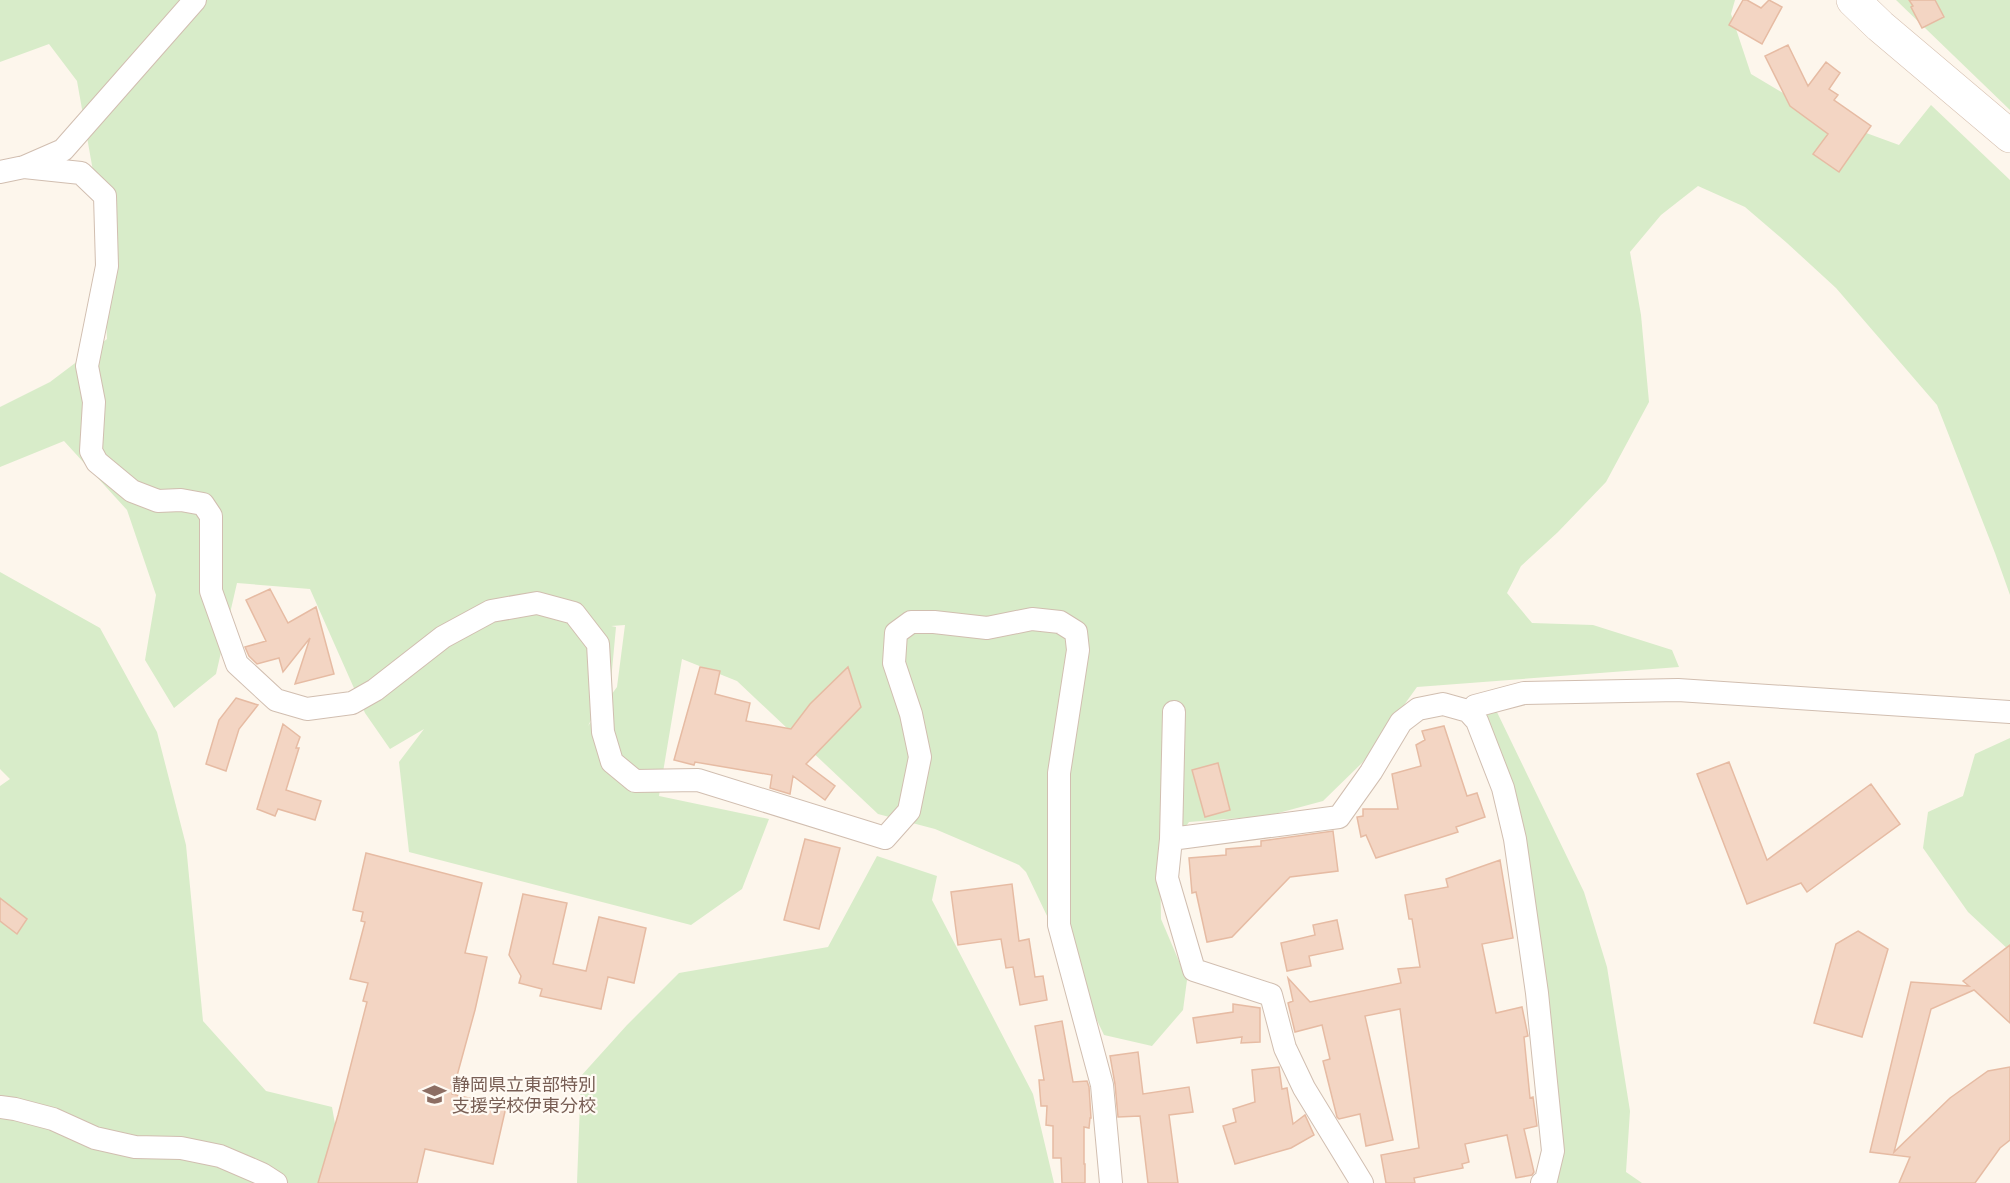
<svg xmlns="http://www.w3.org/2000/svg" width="2010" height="1183" font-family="'Space Grotesk','Noto Sans JP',sans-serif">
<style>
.green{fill:#d8ecc9;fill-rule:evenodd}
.building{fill:#f3d5c3;stroke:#e6bba3;stroke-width:1.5}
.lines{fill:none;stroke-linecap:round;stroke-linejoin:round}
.street-casing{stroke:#d1beb0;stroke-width:24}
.secondary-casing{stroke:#d6c0b0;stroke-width:34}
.street{stroke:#fff;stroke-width:22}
.secondary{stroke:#fff;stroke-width:33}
.labels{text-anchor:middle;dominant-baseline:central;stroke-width:4.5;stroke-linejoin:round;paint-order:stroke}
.education-label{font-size:18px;fill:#785e54;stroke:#fffaf3;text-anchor:start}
</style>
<rect width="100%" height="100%" fill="#fdf6ec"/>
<path class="green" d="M0 0H1735L1731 14 1751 74 1783 93 1809 112 1899 145 1931 105 2010 180V595L1995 553 1937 405 1836 288 1787 243 1745 207 1698 186 1661 215 1630 252 1641 315 1649 402 1606 482 1558 532 1521 566 1507 593 1532 623 1593 625 1672 650 1679 667 1417 687 1363 762 1323 801 1267 816 1189 822 1160 862 1161 919 1187 980 1183 1010 1152 1046 1104 1035 1026 872 1019 865 935 829 878 814 737 681 682 659 659 796 769 819 742 889 691 925 409 852 399 762 424 729 390 749 365 713 310 589 237 583 216 674 174 708 145 660 156 595 127 510 64 441 0 467V407L50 382 107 339 101 216 77 81 49 44 0 62ZM625 625 617 687 588 726 611 681 616 627 611 626Z
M1896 0H2010V110Z
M0 572 100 628 157 732 186 845 203 1021 266 1091 332 1107 340 1152 334 1183H0V786L10 779 0 769Z
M1495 708 1584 892 1607 967 1630 1111 1626 1172 1642 1183H1554L1563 1151 1483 717Z
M2010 738V951L1968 912 1923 848 1928 812 1963 796 1975 754Z
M877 856 937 876 932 900 1033 1094 1054 1183H577L581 1076 627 1025 679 973 828 947Z"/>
<path class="building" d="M1743 0H1747L1761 8 1769 0 1782 7 1762 44 1729 25Z
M1909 0H1935L1944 17 1922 28 1911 7 1913 6Z
M1788 45 1808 86 1826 62 1840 73 1829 89 1838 95 1834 100 1871 126 1839 172 1813 154 1828 134 1790 106 1765 56Z
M270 589 288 623 316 607 334 674 295 684 310 638 283 672 279 658 257 664 249 656 245 647 266 641 246 600Z
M700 667 720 671 715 694 750 703 746 721 791 729 810 704 848 667 861 707 806 764 835 786 825 800 793 776 790 794 770 788 772 775 695 762 694 765 674 760Z
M236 698 258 705 239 729 226 771 206 764 219 720Z
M283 724 300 737 296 748H299L286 790 321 801 315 820 278 809 275 816 257 809Z
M1444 726 1467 796 1477 793 1485 817 1456 827 1458 832 1376 858 1366 835 1361 837 1357 817 1363 816V809H1398L1392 774 1421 766 1416 745 1425 740 1422 731Z
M1729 762 1767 860 1871 784 1900 824 1807 892 1801 883 1747 904 1697 774Z
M1218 763 1230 810 1205 817 1192 770Z
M1333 831 1338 871 1290 877 1232 937 1207 942 1196 892 1192 893 1189 858 1226 855V849L1261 846V841Z
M805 839 840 848 819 929 784 920Z
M366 853 482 883 465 953 487 957 475 1010 452 1094 506 1107 493 1164 425 1149 417 1183H318L338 1115 367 1002 363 1001 368 983 350 979 365 922 361 921 363 912 353 910Z
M1500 860 1513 938 1482 944 1496 1013 1522 1007 1528 1036 1524 1037 1530 1098 1533 1097 1537 1126 1524 1129 1534 1172 1532 1175 1516 1178 1507 1135 1465 1144 1469 1162 1462 1164 1463 1168 1414 1178 1415 1183H1386L1381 1155 1419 1148 1400 1009 1365 1016 1393 1140 1366 1146 1360 1114 1339 1119 1337 1117 1323 1061 1330 1059 1322 1025 1295 1032 1288 1003 1293 1001 1288 978 1310 1002 1401 983 1398 969 1420 967 1412 919H1409L1405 895 1448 887 1446 879Z
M1012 884 1019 941 1029 939 1035 977 1043 976 1047 1000 1020 1005 1013 967 1006 968 1001 939 958 945 951 892Z
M523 894 567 903 553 964 586 971 599 917 646 928 634 983 608 977 601 1009 540 996 542 989 519 983 521 976 509 955Z
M0 898 27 919 17 934 0 921Z
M1337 920 1343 949 1309 956 1311 966 1287 971 1281 943 1315 935 1313 925Z
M1858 931 1888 949 1862 1037 1814 1023 1836 944Z
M2010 945V1023L1974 990 1931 1009 1894 1152 1950 1098 1988 1071 2010 1067V1140L2000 1148 1975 1183H1899L1910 1157 1870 1152 1911 982 1969 986 1963 981Z
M1233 1004 1260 1008V1042L1241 1043 1242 1037 1197 1043 1193 1018 1233 1012Z
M1062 1021 1073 1082 1087 1081 1089 1087 1091 1118H1090L1089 1128 1084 1127V1164H1085V1183H1062L1061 1158H1053V1126L1046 1125 1047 1106H1041L1039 1080H1044L1035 1026Z
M1138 1052 1143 1094 1189 1087 1193 1112 1169 1115 1178 1183H1148L1140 1116 1118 1117 1115 1084 1110 1056Z
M1279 1067 1282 1089 1287 1088 1293 1124 1305 1115 1314 1135 1291 1148 1235 1164 1223 1126 1236 1122 1233 1109 1255 1102 1252 1070Z"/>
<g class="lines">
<defs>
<path id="street" d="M24 167 81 173 105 196 107 266 87 366 94 402 91 451 97 462 132 491 158 501 181 500 203 504 211 516V591L237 664 276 700 307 709 352 703 375 690 443 637 491 611 537 603 574 613 598 644 603 732 612 762 635 781 698 780 885 838 909 811 920 757 911 714 894 663 896 633 911 622H934L987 628 1032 619 1060 622 1076 632 1078 650 1059 773V925L1102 1085 1111 1183
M0 172 24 167 63 150 195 0
M1475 706 1524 693 1678 690 2010 712
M1174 712 1171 839 1167 878 1194 970 1271 995 1285 1048 1304 1088 1362 1183
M1171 839 1339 817 1371 772 1401 722 1418 709 1443 704 1468 711 1477 721 1503 788 1515 839 1537 993 1553 1151 1546 1180 1542 1183
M0 1107 15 1109 53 1119 95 1138 135 1147 181 1148 220 1156 262 1174 276 1183"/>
<path id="secondary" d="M1853 0 1880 26 2010 136"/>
</defs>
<use href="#street" class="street-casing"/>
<use href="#secondary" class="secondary-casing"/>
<use href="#street" class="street"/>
<use href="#secondary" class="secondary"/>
</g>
<defs>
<symbol id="school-bare" viewBox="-9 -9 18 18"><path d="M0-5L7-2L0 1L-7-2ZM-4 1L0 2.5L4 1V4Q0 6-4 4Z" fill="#8d6e63" stroke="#fffaf3" stroke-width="2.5" paint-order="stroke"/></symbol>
</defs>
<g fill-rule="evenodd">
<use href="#school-bare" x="418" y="1078" width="33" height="33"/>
</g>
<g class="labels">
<g class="education-label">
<text x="452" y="1084">静岡県立東部特別<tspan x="452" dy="21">支援学校伊東分校</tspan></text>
</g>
</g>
</svg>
